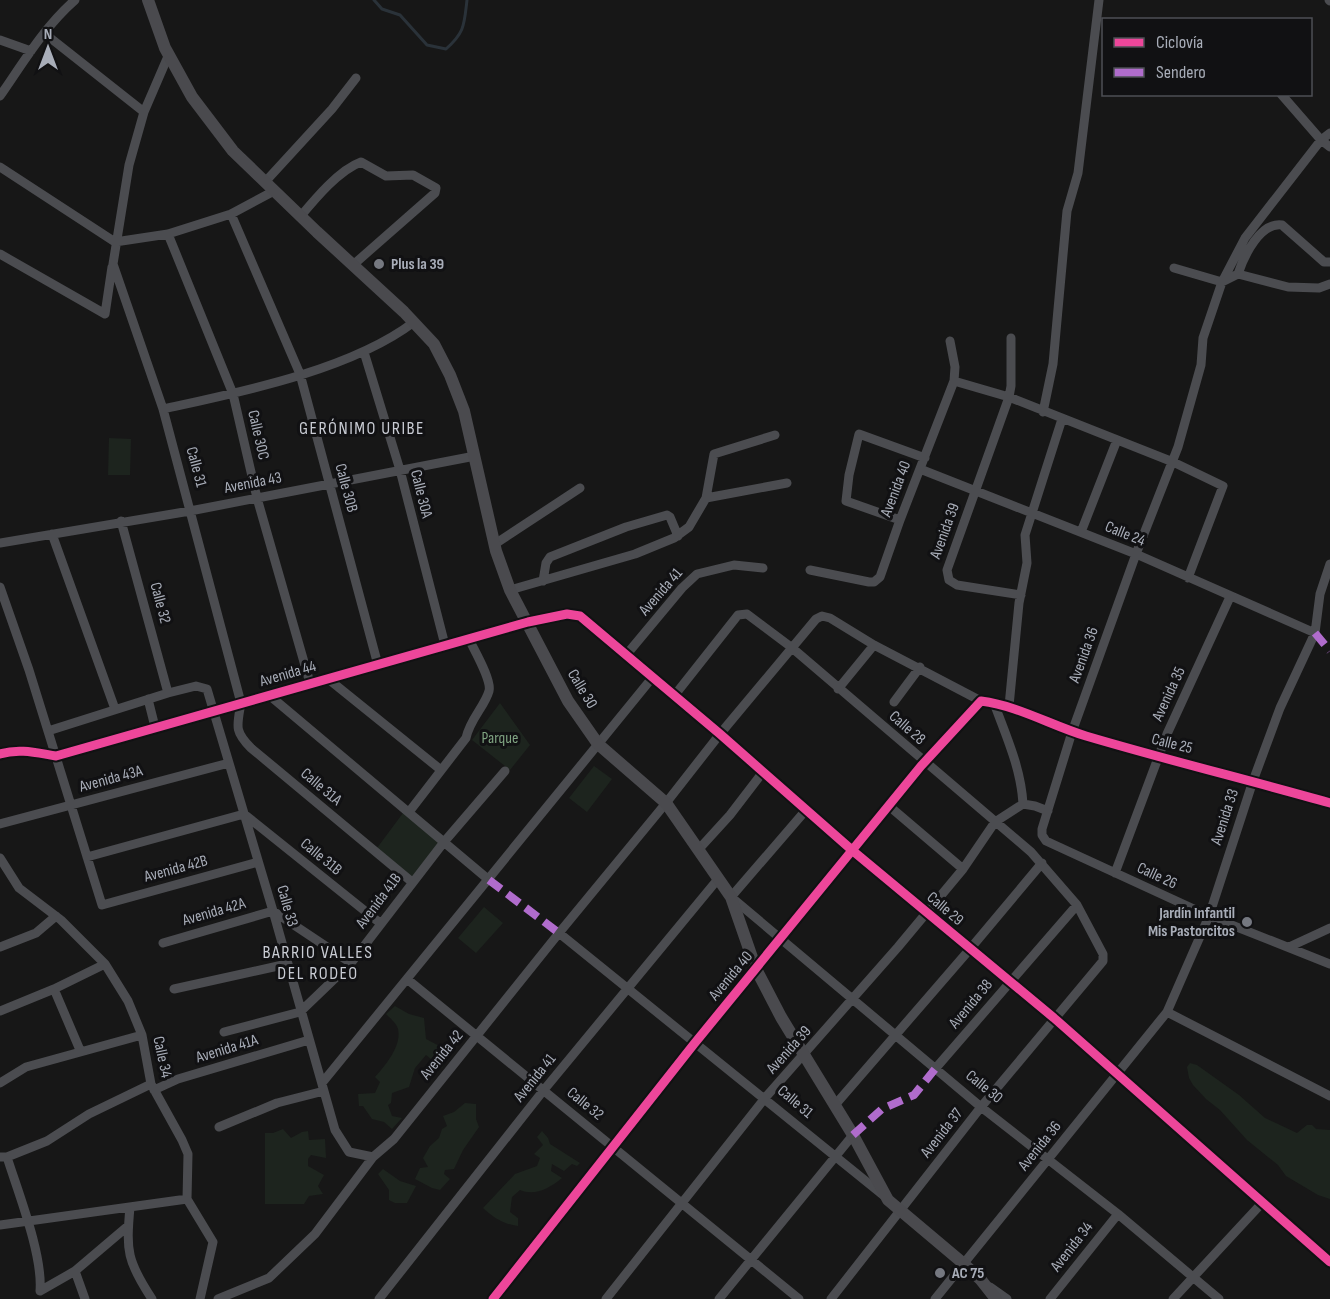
<svg xmlns="http://www.w3.org/2000/svg" width="1330" height="1299" font-family="'Sofia Sans Condensed',sans-serif">
<style>
.green{fill:#1d241e}
.lines{fill:none;stroke-linecap:round;stroke-linejoin:round}
.stream{stroke:#2a3239;stroke-width:3}
.street{stroke:#4b4c50;stroke-width:9}
.secondary{stroke:#4a4a4e;stroke-width:12}
.quiet{stroke:#b06ccc;stroke-width:8;stroke-dasharray:15 8;stroke-linecap:butt}
.cycleway-casing{stroke:#111113;stroke-width:13}
.cycleway{stroke:#ed469a;stroke-width:9}
.poi-dot{fill:#757880;stroke:#111113;stroke-width:2}
.labels{text-anchor:middle;dominant-baseline:central;stroke-width:6;stroke-linejoin:round;paint-order:stroke}
.poi-label{font-size:16px;font-weight:bold;fill:#a8adb8;stroke:#111113;text-anchor:start}
.street-label{font-size:16px;fill:#a8adb8;stroke:#111113}
.park-label{font-size:16px;fill:#7fa381;stroke:#111113}
.neighbourhood-label{font-size:18px;letter-spacing:1.5px;fill:#c9ccd4;stroke:#111113}
</style>
<rect width="100%" height="100%" fill="#171717"/>
<path class="green" d="M109 438 131 439 130 475H108Z
M500 703 530 745 510 770 472 740Z
M594 766 612 779 587 812 569 798Z
M403 813 441 842 411 878 377 848Z
M484 907 503 923 476 953 458 938Z
M395 1006 409 1014 424 1018 426 1039 451 1052 442 1068 426 1055 415 1068 409 1087 392 1093 391 1103 388 1105 392 1116 402 1118 392 1129 384 1122 372 1119 363 1106H359L358 1094 375 1093 380 1082 375 1077C385 1066 402 1046 398 1029 397 1024 390 1018 386 1014Z
M1190 1063 1197 1065 1239 1095 1265 1118 1297 1133 1307 1125H1312L1316 1129 1330 1130V1199L1318 1195 1286 1176 1278 1165 1247 1140 1220 1110 1206 1099 1193 1085 1189 1078 1187 1067Z
M465 1103 476 1104V1119L479 1127 463 1150 454 1169 445 1170 444 1174 450 1179 440 1190 432 1188 415 1179 420 1168 428 1167 423 1158 430 1146 439 1138 442 1129 447 1126 443 1116 454 1112Z
M283 1129 291 1138 302 1132 308 1131 309 1140 325 1139 326 1158 311 1155 308 1159V1166L324 1175 318 1186 323 1194 309 1196 304 1204H265V1133H273Z
M542 1131 548 1138 550 1144 580 1163 577 1166 572 1164 564 1171 552 1164 551 1171 562 1178C549 1189 534 1196 520 1190L512 1197 510 1212 518 1218V1226C503 1224 494 1218 483 1208L515 1174 537 1166 540 1158 534 1154 543 1145 537 1137Z
M383 1169 400 1181 416 1186 407 1203H395L389 1200V1190L378 1174Z"/>
<g class="lines">
<path class="stream" d="M374 0 382 9 400 15 427 45 446 49C465 32 464 25 467 0"/>
<path class="street" d="M1329 0 1330 1
M44 33 144 112
M0 40 31 51
M169 54 144 112 129 165 113 264 163 409 241 703C237 726 234 731 251 748L412 882
M1281 94 1321 140 1245 238 1222 282 1203 338 1201 365 1178 447 1136 554 1072 732 1042 829V835L1046 841 1209 916 1330 964
M0 96C23 63 44 27 75 0
M1330 133 1321 140 1330 147
M0 167 115 242 168 234 231 214 274 191
M265 182 332 109 356 78
M231 214 300 374 378 665
M300 217C315 199 339 170 361 162L386 176 413 175 436 188 435 193 353 265
M168 234 233 394 257 498 310 683
M0 254 105 314 112 267
M1174 268 1222 282 1238 274 1288 287 1319 288 1330 284
M1238 274C1244 256 1260 222 1282 225L1324 262H1330
M1011 338V386L1009 397 947 570 949 580 957 585 1021 595
M364 352 400 470 445 645
M954 381 1009 397 1173 462 1223 486 1188 578
M163 409C241 392 351 370 414 322
M1043 412 1053 364 1067 211 1078 173 1099 0
M920 469 1136 554 1315 633
M706 498 787 483
M900 520 846 501 849 475 859 434 925 458
M121 521 168 693
M1081 532 1117 440
M52 534 115 709
M0 543 190 511 475 456
M495 544 580 488
M810 570 869 582H874L880 577 900 520 954 381 955 367 950 341
M543 581 546 563 550 557 626 527 667 515 670 517 678 536
M0 587 29 670 102 905 258 862
M510 590 635 554 674 538 689 527 706 498 714 454 775 435
M627 654 682 588 697 574 734 565 763 568
M327 678 441 770
M838 689 874 645
M269 695 489 880
M674 696 738 615 747 614 791 647 1031 852 1077 905 1103 954V961L981 1107 831 1299
M148 699 155 727
M894 702 920 667
M994 703C1006 736 1021 768 1023 804
M1009 706 1019 603 1027 563 1025 535 1062 419
M48 731 168 693 196 686 207 689 273 911 335 1130 349 1152 373 1157
M0 754C19 748 37 753 56 756L528 622 567 614 580 616 720 734 853 851 1054 1018 1330 1262
M889 806 963 869
M806 810 731 897 981 1107 1118 1214 1219 1299
M409 812 466 738C470 719 485 706 489 691 492 680 474 650 469 639
M0 824 229 763
M699 849 730 815 763 772
M87 857 244 814 380 923
M0 858 19 888 61 920 105 964 128 1001 142 1035 151 1084 182 1140 188 1154 187 1199 213 1242 200 1299
M1115 873 1167 734 1230 597
M559 933 883 1195
M163 943 273 911 351 963
M0 947 36 933 56 916
M1289 947 1330 928
M407 979 799 1299
M54 989 80 1050
M174 989 287 964
M0 1011 54 989 105 964
M1167 1012 1330 1096
M224 1032 300 1012 351 963 444 842 505 771
M935 1069 1077 905
M0 1083 26 1067 142 1035
M322 1083 652 678
M154 1090 178 1079 309 1040
M835 1105 970 949 1042 863
M219 1127 277 1103 324 1091
M0 1157H7L47 1141 89 1114 151 1084
M7 1157C18 1192 43 1255 40 1291L75 1271 85 1299
M130 1207C126 1251 127 1261 152 1299
M0 1225 187 1199
M75 1271 128 1226
M990 1287 1007 1299
M218 1299 269 1278 315 1234 373 1157 394 1139 559 933 666 803 720 734 816 619 822 616 830 618 874 645 981 701
M379 1299 543 1091 718 879
M493 1299 694 1044 921 766 981 701C1019 706 1050 725 1086 736 1167 760 1249 780 1330 803
M606 1299 765 1098 898 947 963 869 995 822 1023 804 1035 806 1048 811
M719 1299 853 1135
M935 1299 1167 1012 1209 916 1253 781 1280 708 1315 633 1320 594 1330 564
M1050 1299 1118 1214
M1173 1299 1262 1203"/>
<path class="secondary" d="M148 0 165 48 192 97 233 151 317 232 404 312 434 344 450 375 464 411 496 551 510 590 568 701 598 744 666 803 731 897 756 969 781 1017 853 1135 888 1200 964 1264 981 1280 996 1299"/>
<path class="quiet" d="M1315 633 1330 651
M489 880 559 933
M853 1135 882 1109 914 1095 935 1069"/>
<defs>
<path id="cycleway" d="M0 754C19 748 37 753 56 756L528 622 567 614 580 616 720 734 853 851 1054 1018 1330 1262
M493 1299 694 1044 921 766 981 701C1019 706 1050 725 1086 736 1167 760 1249 780 1330 803"/>
</defs>
<use href="#cycleway" class="cycleway-casing"/>
<use href="#cycleway" class="cycleway"/>
</g>
<g class="poi-dot">
<circle cx="379" cy="264" r="6"/>
<circle cx="1247" cy="922" r="6"/>
<circle cx="940" cy="1273" r="6"/>
</g>
<g class="labels">
<g class="poi-label">
<text x="391" y="264">Plus la 39</text>
<text x="1235" y="913" text-anchor="end">Jardín Infantil<tspan x="1235" dy="18">Mis Pastorcitos</tspan></text>
<text x="952" y="1273">AC 75</text>
</g>
<g class="street-label">
<text transform="translate(258 435) rotate(77)">Calle 30C</text>
<text transform="translate(196 467) rotate(75)">Calle 31</text>
<text transform="translate(253 483) rotate(-11)">Avenida 43</text>
<text transform="translate(346 488) rotate(75)">Calle 30B</text>
<text transform="translate(896 489) rotate(-69)">Avenida 40</text>
<text transform="translate(421 494) rotate(76)">Calle 30A</text>
<text transform="translate(945 531) rotate(-70)">Avenida 39</text>
<text transform="translate(1125 534) rotate(22)">Calle 24</text>
<text transform="translate(661 592) rotate(-49)">Avenida 41</text>
<text transform="translate(160 603) rotate(75)">Calle 32</text>
<text transform="translate(1084 655) rotate(-70)">Avenida 36</text>
<text transform="translate(288 674) rotate(-16)">Avenida 44</text>
<text transform="translate(582 689) rotate(59)">Calle 30</text>
<text transform="translate(1169 694) rotate(-65)">Avenida 35</text>
<text transform="translate(907 728) rotate(41)">Calle 28</text>
<text transform="translate(1172 744) rotate(14)">Calle 25</text>
<text transform="translate(111 779) rotate(-15)">Avenida 43A</text>
<text transform="translate(321 787) rotate(40)">Calle 31A</text>
<text transform="translate(1225 817) rotate(-72)">Avenida 33</text>
<text transform="translate(321 857) rotate(39)">Calle 31B</text>
<text transform="translate(176 869) rotate(-15)">Avenida 42B</text>
<text transform="translate(1157 876) rotate(25)">Calle 26</text>
<text transform="translate(379 901) rotate(-53)">Avenida 41B</text>
<text transform="translate(287 906) rotate(74)">Calle 33</text>
<text transform="translate(945 909) rotate(40)">Calle 29</text>
<text transform="translate(214 912) rotate(-16)">Avenida 42A</text>
<text transform="translate(731 976) rotate(-50)">Avenida 40</text>
<text transform="translate(971 1004) rotate(-50)">Avenida 38</text>
<text transform="translate(227 1049) rotate(-17)">Avenida 41A</text>
<text transform="translate(789 1050) rotate(-48)">Avenida 39</text>
<text transform="translate(442 1055) rotate(-51)">Avenida 42</text>
<text transform="translate(162 1057) rotate(78)">Calle 34</text>
<text transform="translate(535 1078) rotate(-51)">Avenida 41</text>
<text transform="translate(984 1087) rotate(39)">Calle 30</text>
<text transform="translate(795 1102) rotate(40)">Calle 31</text>
<text transform="translate(585 1104) rotate(39)">Calle 32</text>
<text transform="translate(942 1133) rotate(-52)">Avenida 37</text>
<text transform="translate(1040 1146) rotate(-51)">Avenida 36</text>
<text transform="translate(1072 1247) rotate(-52)">Avenida 34</text>
</g>
<g class="park-label">
<text x="500" y="738">Parque</text>
</g>
<g class="neighbourhood-label">
<text x="362" y="428">GERÓNIMO URIBE</text>
<text x="318" y="952">BARRIO VALLES<tspan x="318" dy="21">DEL RODEO</tspan></text>
</g>
</g>
<rect x="1102" y="18" width="210" height="78" fill="#111113" stroke="#4d4f55" stroke-width="1.5"/>
<rect x="1114" y="38" width="30" height="9" fill="#ed469a" stroke="#4d4f55" stroke-width="1.5"/>
<text x="1156" y="48" font-size="18" fill="#a8adb8">Ciclovía</text>
<rect x="1114" y="68" width="30" height="9" fill="#b06ccc" stroke="#4d4f55" stroke-width="1.5"/>
<text x="1156" y="78" font-size="18" fill="#a8adb8">Sendero</text>
<g transform="translate(48 48)" stroke="#111113" stroke-width="4.5" paint-order="stroke">
<path d="M0-4.5L10 22L0 15L-10 22Z" fill="#a8adb8"/>
<text y="-9" font-size="16" font-weight="bold" text-anchor="middle" fill="#a8adb8">N</text>
</g>
</svg>
